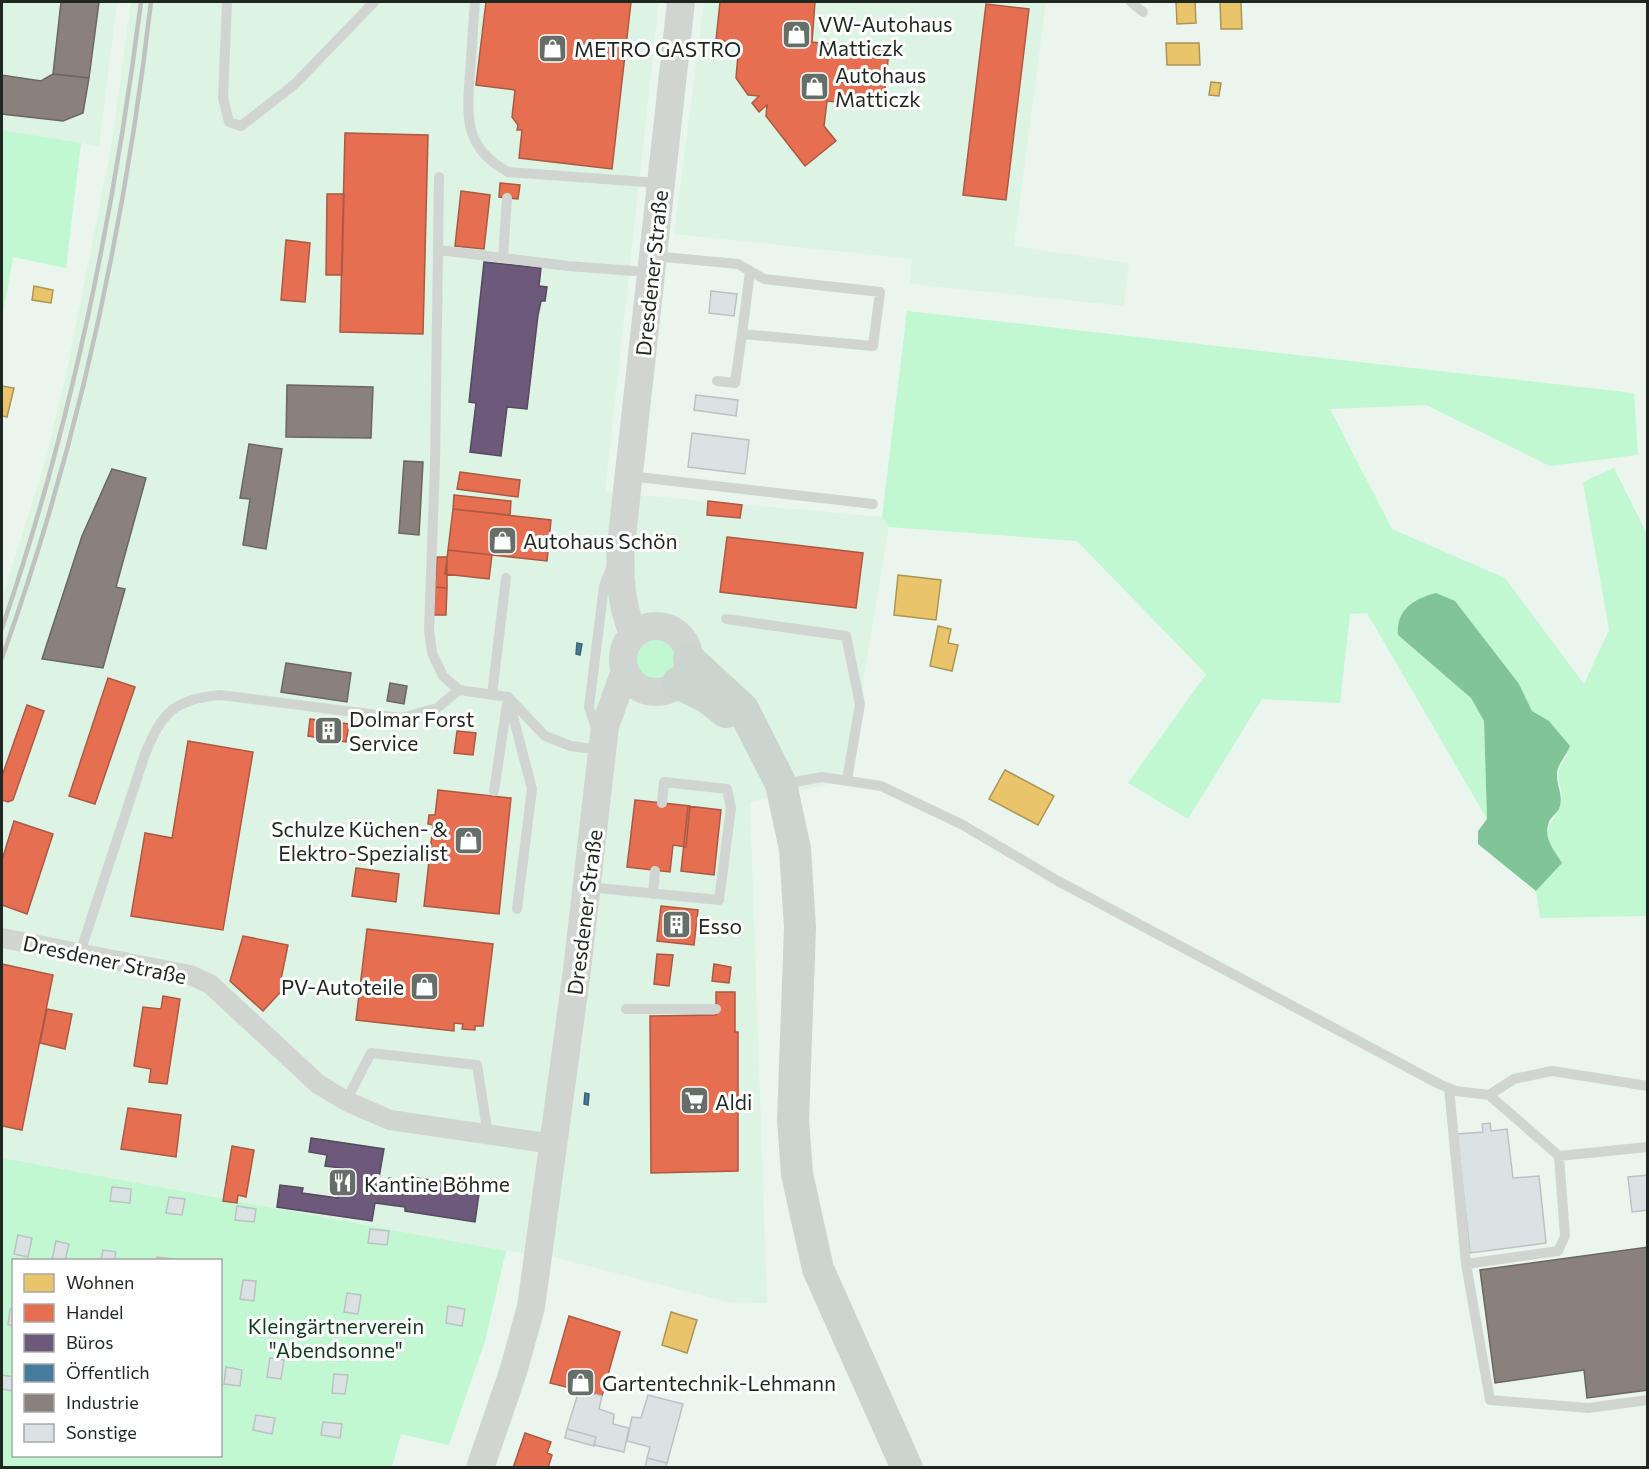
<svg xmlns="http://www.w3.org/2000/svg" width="1649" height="1469" font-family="Commissioner,sans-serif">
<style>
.built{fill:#ddf3e3}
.green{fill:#c1f7d1;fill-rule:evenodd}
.water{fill:#81c498}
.homes{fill:#e9c46a;stroke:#ac9554;stroke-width:1.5}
.shops{fill:#e76f51;stroke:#ab5942;stroke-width:1.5}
.offices{fill:#6d597a;stroke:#554a5f;stroke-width:1.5}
.public{fill:#457b9d;stroke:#396278;stroke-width:1.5}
.industry{fill:#8a817c;stroke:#6a6660;stroke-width:1.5}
.building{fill:#dbe2e3;stroke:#bcc2c3;stroke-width:1.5}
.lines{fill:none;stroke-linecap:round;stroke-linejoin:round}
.lane{stroke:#d1d5d2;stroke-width:10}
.street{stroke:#d1d5d2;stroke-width:20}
.secondary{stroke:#d1d5d2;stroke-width:28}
.primary{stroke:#cbd4ce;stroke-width:32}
.rail{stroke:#c0c2c0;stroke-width:4.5}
.labels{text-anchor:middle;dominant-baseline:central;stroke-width:6;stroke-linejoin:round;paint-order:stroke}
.poi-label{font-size:21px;fill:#1e2720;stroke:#fff;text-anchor:start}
.street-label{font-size:21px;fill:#1e2720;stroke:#fff}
.park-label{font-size:21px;fill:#133820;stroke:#fff}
</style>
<rect width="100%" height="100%" fill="#eaf6ed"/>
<path class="built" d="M2 2H117L99 146 2 130Z
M131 2H659L605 492 882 517 889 527 847 780 750 802 767 1303 728 1302 553 1257 506 1251 2 1158V599L46 459 67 371 111 148Z
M704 2H1046L1014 246 1129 263 1124 306 910 284 912 259 674 234Z"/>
<path class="green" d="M2 130 81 143 66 268 13 257 2 319Z
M907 311 1634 393 1638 455 1550 466 1426 405 1330 409 1392 529 1505 578 1584 684 1609 630 1583 482 1614 468 1647 534V916L1540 918 1536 891 1561 863C1557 856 1549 847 1548 839 1546 824 1554 820 1559 809 1568 787 1548 777 1567 756L1549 721 1532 711 1519 684 1398 635 1471 698 1484 721 1487 819 1367 613 1350 614 1340 703 1262 699 1188 819 1128 783 1206 674 1077 541 889 527 882 517Z
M634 659a21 21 0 1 1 42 0a21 21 0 1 1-42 0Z
M2 1158 506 1251 485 1341 449 1445 401 1434 392 1467H2ZM14 1260H220V1456H14Z"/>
<path class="water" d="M1436 593 1455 601 1519 684 1532 711 1549 721 1570 746C1566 757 1556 765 1557 776 1557 787 1564 796 1559 809 1557 813 1552 816 1550 820 1542 837 1553 849 1562 863L1536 891 1478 844V831L1487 819 1484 721 1471 698 1398 635C1396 610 1413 599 1436 593Z"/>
<path class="homes" d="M1176 2H1195L1196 23 1177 24Z
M1220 2H1241L1242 29H1221Z
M1166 43H1199L1200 65H1167Z
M1211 82 1221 83 1219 96 1209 95Z
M34 286 53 290 51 303 32 300Z
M2 386 14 388 7 417 2 416Z
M898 575 941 580 936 620 894 615Z
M938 626 951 629 948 643 958 645 952 671 930 666Z
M1005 770 1054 796 1038 825 989 799Z
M671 1312 697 1320 687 1353 662 1345Z"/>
<path class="shops" d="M486 2H631L612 169 519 158 522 130H517L518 125 512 117 515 90 476 85Z
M720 2H815L812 42 889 51 883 107 827 101 824 126 836 141 805 166 766 116 767 105 759 112 752 103 759 96 748 95 736 78 739 43 716 40Z
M986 4 1029 9 1006 200 963 195Z
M345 133 428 135 423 334 340 332Z
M500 183 520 185 518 199 499 197Z
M461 191 490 195 484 249 455 246Z
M327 194H344L342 275H326Z
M286 240 310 243 305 302 281 300Z
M460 472 520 480 518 497 457 489Z
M454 495 511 501 510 515 453 509Z
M708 501 742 505 740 518 707 515Z
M453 509 551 520 547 561 448 550Z
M727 537 863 553 856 608 720 592Z
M448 550 492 555 489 579 445 574Z
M437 557H447V588L435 587Z
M435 587 447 588 446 615H434Z
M108 678 135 687 95 804 69 796Z
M27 705 44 711 13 800 8 802 2 800V776Z
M310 719 349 724 346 742 308 736Z
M457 731 476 733 473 755 454 753Z
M188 741 253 752 223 930 131 916 145 833 172 838Z
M438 790 511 798 499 914 424 906 433 825 428 824 429 815H435Z
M635 800 690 806 686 847 673 845 670 872 627 867Z
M688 806 721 810 714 875 681 871Z
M14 821 53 834 27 914 2 905V860Z
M356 868 399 874 396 902 352 896Z
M661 906 698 910 694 945 657 941Z
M367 929 493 944 483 1026H475V1030L462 1029 463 1024 454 1023V1031L356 1020Z
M243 936 288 945 281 979 287 985 263 1011 230 981Z
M657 954 673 955 669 986 654 984Z
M2 964 53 975 22 1130 2 1126Z
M714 964 731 967 729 983 712 981Z
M716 992H735V1032H738V1171L651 1173 650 1016 716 1015Z
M163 996 180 999 167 1084 149 1082 151 1069 134 1066 143 1007 161 1009Z
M47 1009 72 1014 65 1049 40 1043Z
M128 1108 181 1115 176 1157 121 1149Z
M232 1146 254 1150 246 1197 238 1195 237 1203 223 1201Z
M569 1316 620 1332 602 1396 550 1383Z
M525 1433 551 1442 547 1453 552 1455 548 1468H513Z"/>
<path class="offices" d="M484 262 541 268 539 286 547 287 545 301H541L538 315 527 409 507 407 501 456 470 452 476 403 469 402Z
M311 1138 384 1149 378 1183 388 1184 389 1178 400 1180 399 1186 409 1187 410 1177 480 1187 475 1222 405 1211V1207L375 1203 372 1221 277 1207 280 1185 303 1188 302 1193 338 1198 342 1168 325 1166 327 1155 309 1152Z"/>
<path class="public" d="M577 643 582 644 580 655 576 654Z
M585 1093 589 1094 588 1105 584 1104Z"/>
<path class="industry" d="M61 2H99L89 78 53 74Z
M53 74 89 78 83 113 63 121 2 114V75L41 81Z
M287 385 373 387 371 438 286 437Z
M249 444 282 449 266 549 243 545 250 499 240 498Z
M404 461 423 462 419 535 399 533Z
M112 469 146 478 116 587 125 589 103 668 42 659 82 536Z
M286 663 351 673 347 702 281 692Z
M390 683 407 686 404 704 387 701Z
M1648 1247V1390L1587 1398 1584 1370 1495 1383 1480 1270Z"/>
<path class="building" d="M711 291 737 294 734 316 709 313Z
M696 395 738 400 736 416 694 410Z
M692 433 749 440 745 474 688 467Z
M1490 1123 1491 1131 1507 1129 1513 1178 1539 1176 1546 1243 1470 1253 1457 1134 1483 1132 1482 1124Z
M1648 1175V1210L1632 1212 1628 1177Z
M112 1187 131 1189 130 1203 110 1201Z
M169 1197 185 1199 182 1215 166 1213Z
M237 1206 256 1209 254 1222 235 1220Z
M370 1229 389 1231 387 1245 368 1243Z
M18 1235 32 1238 28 1257 14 1254Z
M56 1241 69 1244 65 1260H52Z
M103 1250 116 1252 114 1260H101Z
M157 1257 174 1259 173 1260H157Z
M243 1280 256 1281 254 1301 240 1299Z
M347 1293 361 1295 358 1314 344 1312Z
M448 1306 465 1309 462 1326 446 1323Z
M10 1309H14V1326L8 1325Z
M270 1358 284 1360 281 1379 267 1377Z
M226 1367 242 1370 240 1386 224 1384Z
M334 1374 348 1375 345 1394 332 1393Z
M2 1375 14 1377V1391L2 1389Z
M579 1390 602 1396 599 1409 614 1414 613 1424 629 1428 624 1452 594 1445 596 1437 567 1429Z
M648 1395 683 1404 667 1463 647 1458 650 1447 627 1441 632 1417 641 1418Z
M256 1415 275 1418 272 1434 253 1430Z
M323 1422 342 1424 340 1438 321 1435Z
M567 1429 596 1437 594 1446 565 1438Z
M647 1458 667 1463 665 1468H645Z"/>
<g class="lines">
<path class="lane" d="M227 2 223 98 229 122 241 126 295 84 374 2
M475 2C473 25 472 48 470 72 467 117 463 147 508 172L659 183
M1131 2 1143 12
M439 177 435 464 429 630 432 653 443 676 459 690 508 697 545 736 571 746 600 750
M439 250 568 266 634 271
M653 256 738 264 764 279 880 292 873 346 742 334 750 271
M503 258 507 198
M717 381 735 383 742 334
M629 476 873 504
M726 619 846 636 860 704 847 780
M492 695 506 578
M597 731 589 707 604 586 611 568
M784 784 822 777 881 786 961 824 1058 881 1439 1084 1456 1091 1489 1095
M494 791 508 697 532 789 517 909
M588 887 719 900 731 808 727 789 664 782 662 803
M653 894 655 871
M80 953 145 754C162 713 174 699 220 695L401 718 437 708 459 690
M626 1009H716
M1449 1088 1466 1264 1490 1400 1588 1408 1648 1400
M346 1101 371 1053 477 1065 488 1135
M1559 1156 1648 1147
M1466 1264 1558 1251 1565 1236 1559 1156 1489 1095 1514 1079 1552 1071 1648 1086"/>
<path class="street" d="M2 938 190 975 210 984 318 1084 346 1101 390 1120 553 1144"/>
<path class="secondary" d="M623 659a33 33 0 1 1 66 0a33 33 0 1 1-66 0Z
M633 634C621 604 619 577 621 545L681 2
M480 1468 513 1372 531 1307 577 970 605 726 625 671"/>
<path class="primary" d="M689 659 743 709 781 784 795 849 800 928 793 1120 797 1174 818 1269 907 1468
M678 683 708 698 726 712"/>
<path class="rail" d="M2 628C72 425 114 214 141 2
M2 658C78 446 125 226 151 2"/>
</g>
<defs>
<symbol id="shop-square" viewBox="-11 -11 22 22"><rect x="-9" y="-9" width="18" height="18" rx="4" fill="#656f68" stroke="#fff"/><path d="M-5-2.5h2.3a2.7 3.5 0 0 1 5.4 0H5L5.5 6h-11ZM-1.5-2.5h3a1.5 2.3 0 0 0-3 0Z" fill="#fff"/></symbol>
<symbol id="building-square" viewBox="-11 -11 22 22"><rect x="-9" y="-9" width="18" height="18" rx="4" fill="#656f68" stroke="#fff"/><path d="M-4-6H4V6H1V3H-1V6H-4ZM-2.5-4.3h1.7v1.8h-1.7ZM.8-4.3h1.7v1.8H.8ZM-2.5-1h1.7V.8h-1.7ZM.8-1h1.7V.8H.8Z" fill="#fff"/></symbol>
<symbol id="supermarket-square" viewBox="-11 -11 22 22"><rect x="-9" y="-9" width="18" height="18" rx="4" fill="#656f68" stroke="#fff"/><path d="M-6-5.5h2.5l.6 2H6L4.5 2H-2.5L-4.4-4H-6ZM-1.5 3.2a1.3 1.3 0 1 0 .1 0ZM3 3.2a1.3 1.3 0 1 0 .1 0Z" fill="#fff"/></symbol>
<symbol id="restaurant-square" viewBox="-11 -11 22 22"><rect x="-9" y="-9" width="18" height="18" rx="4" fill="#656f68" stroke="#fff"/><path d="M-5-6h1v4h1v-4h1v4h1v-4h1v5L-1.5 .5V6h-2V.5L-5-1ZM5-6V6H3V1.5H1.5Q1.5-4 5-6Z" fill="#fff"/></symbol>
</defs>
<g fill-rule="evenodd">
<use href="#shop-square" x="780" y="18" width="33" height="33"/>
<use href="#shop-square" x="536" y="32" width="33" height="33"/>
<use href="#shop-square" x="798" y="70" width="33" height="33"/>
<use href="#shop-square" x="486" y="524" width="33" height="33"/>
<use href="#building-square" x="312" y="714" width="33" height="33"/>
<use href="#shop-square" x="452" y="824" width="33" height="33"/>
<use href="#building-square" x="660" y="908" width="33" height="33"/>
<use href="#shop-square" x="408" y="970" width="33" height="33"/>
<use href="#supermarket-square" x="678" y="1084" width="33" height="33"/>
<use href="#restaurant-square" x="326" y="1166" width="33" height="33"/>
<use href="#shop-square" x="564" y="1366" width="33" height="33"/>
</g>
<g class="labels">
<g class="poi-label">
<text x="818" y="23">VW-Autohaus<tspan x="818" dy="24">Matticzk</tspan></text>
<text x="574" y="48">METRO GASTRO</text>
<text x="835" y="74">Autohaus<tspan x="835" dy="24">Matticzk</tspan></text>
<text x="523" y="540">Autohaus Schön</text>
<text x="349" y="718">Dolmar Forst<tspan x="349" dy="24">Service</tspan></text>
<text x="448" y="828" text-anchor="end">Schulze Küchen- &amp;<tspan x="448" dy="24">Elektro-Spezialist</tspan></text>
<text x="698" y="925">Esso</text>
<text x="404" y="986" text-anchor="end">PV-Autoteile</text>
<text x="715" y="1101">Aldi</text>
<text x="364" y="1183">Kantine Böhme</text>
<text x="602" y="1382">Gartentechnik-Lehmann</text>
</g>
<g class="street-label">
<text transform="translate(651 273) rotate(-84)">Dresdener Straße</text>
<text transform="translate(584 912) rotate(-83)">Dresdener Straße</text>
<text transform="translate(105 959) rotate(12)">Dresdener Straße</text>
</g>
<g class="park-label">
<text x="336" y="1325">Kleingärtnerverein<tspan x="336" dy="24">"Abendsonne"</tspan></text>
</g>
</g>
<rect width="1649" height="1469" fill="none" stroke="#1e2720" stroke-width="6"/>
<rect x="12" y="1259" width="210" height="198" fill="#ffffff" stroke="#a5a9a6" stroke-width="1.5"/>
<rect x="24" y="1274" width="30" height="18" fill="#e9c46a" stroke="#a5a9a6" stroke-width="1.5"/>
<text x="66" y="1289" font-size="18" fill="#1e2720">Wohnen</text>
<rect x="24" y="1304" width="30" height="18" fill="#e76f51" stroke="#a5a9a6" stroke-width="1.5"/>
<text x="66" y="1319" font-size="18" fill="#1e2720">Handel</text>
<rect x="24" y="1334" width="30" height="18" fill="#6d597a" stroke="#a5a9a6" stroke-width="1.5"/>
<text x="66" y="1349" font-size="18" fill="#1e2720">Büros</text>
<rect x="24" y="1364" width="30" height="18" fill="#457b9d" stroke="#a5a9a6" stroke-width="1.5"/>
<text x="66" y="1379" font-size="18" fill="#1e2720">Öffentlich</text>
<rect x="24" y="1394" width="30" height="18" fill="#8a817c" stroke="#a5a9a6" stroke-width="1.5"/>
<text x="66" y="1409" font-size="18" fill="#1e2720">Industrie</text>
<rect x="24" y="1424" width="30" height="18" fill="#dbe2e3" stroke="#a5a9a6" stroke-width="1.5"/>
<text x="66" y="1439" font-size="18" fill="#1e2720">Sonstige</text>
</svg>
